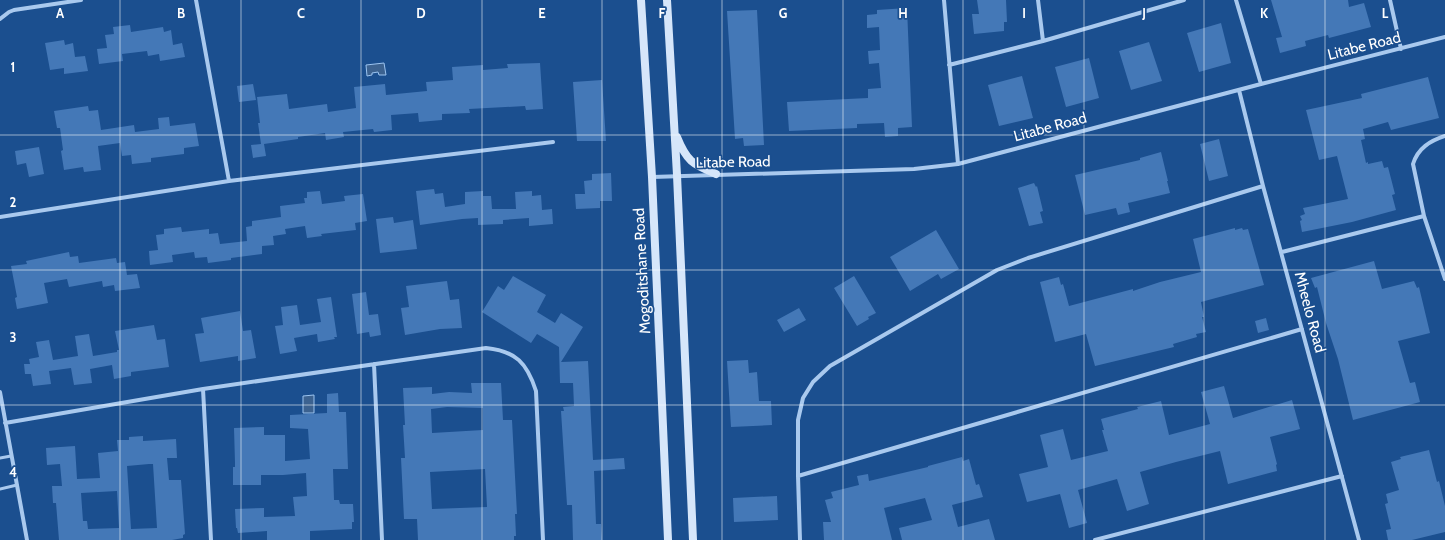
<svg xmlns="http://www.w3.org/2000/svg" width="1445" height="540" font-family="Cabin,sans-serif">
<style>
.water{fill:#3c6290;stroke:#9cc4f0}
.building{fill:#4478b7;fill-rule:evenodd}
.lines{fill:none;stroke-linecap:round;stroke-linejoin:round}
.lane{stroke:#a9c9ee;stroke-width:3}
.street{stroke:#a9c9ee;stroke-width:4}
.secondary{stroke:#d6e6fa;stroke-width:8}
.grid{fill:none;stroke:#fff;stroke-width:1;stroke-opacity:0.55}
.labels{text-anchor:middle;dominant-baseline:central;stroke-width:3.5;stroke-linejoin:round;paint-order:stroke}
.street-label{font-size:15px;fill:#fff;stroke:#1b4f8f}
.grid-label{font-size:13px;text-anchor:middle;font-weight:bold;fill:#fff;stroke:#1b4f8f;stroke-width:3.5;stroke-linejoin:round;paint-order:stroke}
</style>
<rect width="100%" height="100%" fill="#1b4f8f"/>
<path class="water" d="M384 63 386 75H379L378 72 372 73V75L367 76 366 65Z
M314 395V413H303V396Z"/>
<path class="building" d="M977 0H1006L1007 22H1004V31L974 34 972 14H979Z
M1271 0H1348L1349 7 1364 3 1371 27 1329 38 1328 35 1305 41 1306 46 1280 53 1276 38 1282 37Z
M907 8 912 127 898 128V136L885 137 884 123 857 124V128L789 131 787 102 868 98V89L881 88 879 63 869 64 868 51 880 50 879 27 867 28V15L877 14V10Z
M757 10 764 145 744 146 743 138 735 139 727 11Z
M1221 23 1231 63 1199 72 1187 33Z
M130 25 131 32 163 27 164 32 171 30 173 45 182 43 185 57 160 61 159 54 148 56 147 51 122 54 123 61 99 64 97 49 107 48 105 35 114 34 113 27Z
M64 40 65 45 73 43 75 57 85 56 88 71 64 74V68L50 70 45 43Z
M1149 42 1162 81 1131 90 1119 51Z
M1089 58 1099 98 1066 107 1055 67Z
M540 63 543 109 526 110 525 106 469 109 470 113 442 114V120L419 122 418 113 391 115 392 130 374 132 373 129 343 132 344 137 326 140 325 133 298 137V139L264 144 266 156 253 158 251 145 261 144 258 123H260L257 97 287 94 289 109 327 104 328 112 356 108 354 87 385 84 386 95 427 91 426 82 453 80 452 67 483 65V70L508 68 507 64Z
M1022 76 1033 118 999 126 988 85Z
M1428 77 1439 118 1391 130 1388 122 1363 129 1365 139 1361 140 1366 163 1368 162V164L1382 161 1384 168 1388 167 1395 194 1392 195 1396 210 1352 222 1302 232 1300 221 1302 220 1300 216 1305 214 1303 208 1348 199 1337 156 1319 160 1306 110 1362 98 1361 94Z
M602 80 606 141H577L573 82Z
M253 84 256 100 239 102 237 86Z
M88 106 89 111 98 110 101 130 134 125 135 132 159 129 158 118 169 117 170 126 195 123 199 146 184 148V154L151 158V162L132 164 131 155 122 156 120 143 98 146 101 170 84 172 83 167 64 170 61 151 63 150 60 128H57L54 111Z
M1219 139 1228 176 1209 181 1200 144Z
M39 147 44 174 29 177 26 163 17 165 15 151Z
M1161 152 1168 181H1167L1170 193 1128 203 1130 212 1118 215 1116 208 1085 215 1075 175 1140 160V158Z
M611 173 612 201H600V208L576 209 575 194H585L584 181 592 180V174Z
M1034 183 1036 187 1037 186 1043 211 1040 212 1043 223 1029 226 1018 188Z
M434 189 435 194 443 193 445 207 465 204V192L483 191V196H491L492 209H516L515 192 532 191V196L541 195 542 210 552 209 553 224 529 226V218L503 220V224L478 225V218L462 219 420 225 416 191Z
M320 191 322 204 345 201 344 196 363 194 367 221 355 223 356 230 321 234 322 236 307 238 305 226 285 229 286 234 273 236 274 245 262 246V254L231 258V260L208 263 207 257 195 258 194 252 172 255 173 262 150 265 149 251 158 250 156 235 164 234V229L181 227 182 232 209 229V234L218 233 220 244 247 241 246 227 252 226V221L281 217 280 206 305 203 304 198H307V192Z
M393 217 394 223 413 220 417 249 380 253 376 219Z
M1235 228V230L1242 228 1243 230 1248 229 1264 285 1201 302 1204 317H1202L1206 332 1196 334 1197 337 1173 344 1174 347 1095 366 1086 334 1055 342 1040 282 1059 277 1061 285 1063 284 1069 306 1133 289V291L1160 282 1201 272 1193 239Z
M936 230 959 269 941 279 938 274 910 291 890 257Z
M69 252 70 257 78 256 79 263 116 258 117 263 125 262 127 275 137 274 140 288 115 291 114 285 103 287 102 281 69 287 67 279 44 283 48 303 17 309 15 298 17 297 11 266 27 264 26 261Z
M1374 261 1382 289 1414 281 1417 288 1419 287 1430 333 1398 341 1410 383 1415 382 1420 402 1353 420 1338 359 1326 323 1317 287 1315 288 1311 278Z
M513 276 546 295 537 312 555 323 561 313 583 327 561 362 588 361 593 460 624 458 625 469 594 471 596 524H601L602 540H573L572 505H567L561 411H564L563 407 574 406 573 383H560L559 347 537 334 531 343 482 312 498 286 504 290Z
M854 276 876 313 868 317 869 319 857 326 834 288Z
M447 281 450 300 459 299 462 328 440 329 405 335 401 308 409 307 406 286Z
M366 292 369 315 378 314 381 335 370 337 369 332 357 334 352 294Z
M331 297 337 337H334L335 339 318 342 317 334 294 338 297 351 280 354 275 326 283 325 281 307 297 305 300 325 321 322 317 299Z
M799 308 806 320 784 332 777 320Z
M240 311 243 331 251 330 256 358 238 361V356L200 362 195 334 204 333 201 318Z
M1266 318 1269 330 1258 333 1255 321Z
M154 325 157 340 165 339 169 367 131 372V376L114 379 112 365 90 369 92 383 74 385 71 368 49 371 51 384 33 386 31 374H25L24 364H30L29 359 39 357 36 342 49 340 53 360 78 356 75 336 89 334 93 356 117 352V350H119L115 331Z
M748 360 749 373 757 372 759 401H771L772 425 731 427 727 361Z
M471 383H501L503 420H512L517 514H515L516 536H514V540H418L417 519H404L401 458H405L403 425H405L403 388 432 387V394L449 392 472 393ZM447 407 483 408V430L432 433 431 409ZM485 469 487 507 432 509 430 472Z
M1224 386 1233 418 1292 400 1300 429 1270 437 1277 464 1276 465 1277 471 1228 484 1220 451 1176 462 1140 472 1149 504 1127 511 1117 479 1078 490 1087 523 1069 528 1060 494 1027 502 1019 474 1048 467 1040 435 1063 429 1071 460 1108 451 1102 430H1104L1101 419 1138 409 1137 407 1161 401 1169 435 1210 424 1201 392Z
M338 393 339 412H346L348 469H333L334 500H339L340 504H353L354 522H352V529L310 531V540H267V531L238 533 237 528H236L235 509 264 508V517L295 516 293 497 307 496 306 473 283 475H261V485H233V467H235V463L234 428 264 427V435H285V461L310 459 308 429 290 428V415L327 413V394Z
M143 436V441L176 439 177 458H167L169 480H181L185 534 183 535V538L172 540H59L56 503H53L52 486H62L60 464 47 465 46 448 75 446 77 479 100 478 98 453 118 451 117 440H129V437ZM149 464H153L157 528 131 529 127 466ZM117 491 119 528 88 529 87 521H83L81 493Z
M1429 450 1437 482 1439 481 1445 506V532L1412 540H1388L1386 530 1391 529 1385 504 1388 503 1386 494 1399 490 1391 462 1401 459 1400 457Z
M962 457 963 461 969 459 976 485 979 484 983 497 952 505 958 527 989 519 995 540H902L899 528 932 520 925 498 884 508 892 540H824L823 522H831L825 500 833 498 831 492 859 485 857 476 868 474 869 481 928 467V466Z
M777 496 778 520 734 522 733 498Z"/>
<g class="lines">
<path class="lane" d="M0 458 11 456
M0 489 17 485"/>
<path class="street" d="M196 0 229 181
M944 0 958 164
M1038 0 1043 41
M1236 0 1261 84
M1390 0 1401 49
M0 19 9 12 14 10 81 0
M949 65 1043 41 1184 0
M1239 90 1263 186 1359 540
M1445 136C1430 141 1418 148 1413 164L1424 216 1445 279
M652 177 914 169 958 164 1261 84 1445 37
M0 217 229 181 553 142
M1282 252 1424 216
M374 364 382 540
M203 389 211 540
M0 392 27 540
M5 423 203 389 486 348C516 351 527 363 536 391L543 540
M798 476 1302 329
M800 540 798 476V420L803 398 813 382 830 366 997 270 1028 258 1263 186
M1095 540 1342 476"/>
<path class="secondary" d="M641 0 652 177 668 540
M667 0 677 175 693 540
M677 137C687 162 693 164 716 174"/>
</g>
<path class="grid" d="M120 0V540M241 0V540M361 0V540M482 0V540M602 0V540M722 0V540M843 0V540M963 0V540M1084 0V540M1204 0V540M1325 0V540M0 135H1445M0 270H1445M0 405H1445"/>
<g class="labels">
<g class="street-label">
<text transform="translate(1364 46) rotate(-14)">Litabe Road</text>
<text transform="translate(1050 127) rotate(-15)">Litabe Road</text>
<text transform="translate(733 162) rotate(-1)">Litabe Road</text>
<text transform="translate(642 271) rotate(-93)">Mogoditshane Road</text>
<text transform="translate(1310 312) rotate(75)">Mheelo Road</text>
</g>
</g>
<g class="grid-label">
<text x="60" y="18">A</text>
<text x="181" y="18">B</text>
<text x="301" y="18">C</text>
<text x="421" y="18">D</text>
<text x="542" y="18">E</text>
<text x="662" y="18">F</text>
<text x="783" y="18">G</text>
<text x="903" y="18">H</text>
<text x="1024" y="18">I</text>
<text x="1144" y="18">J</text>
<text x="1264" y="18">K</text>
<text x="1385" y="18">L</text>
<text x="13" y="72">1</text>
<text x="13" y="207">2</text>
<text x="13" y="342">3</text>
<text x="13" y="477">4</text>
</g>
</svg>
